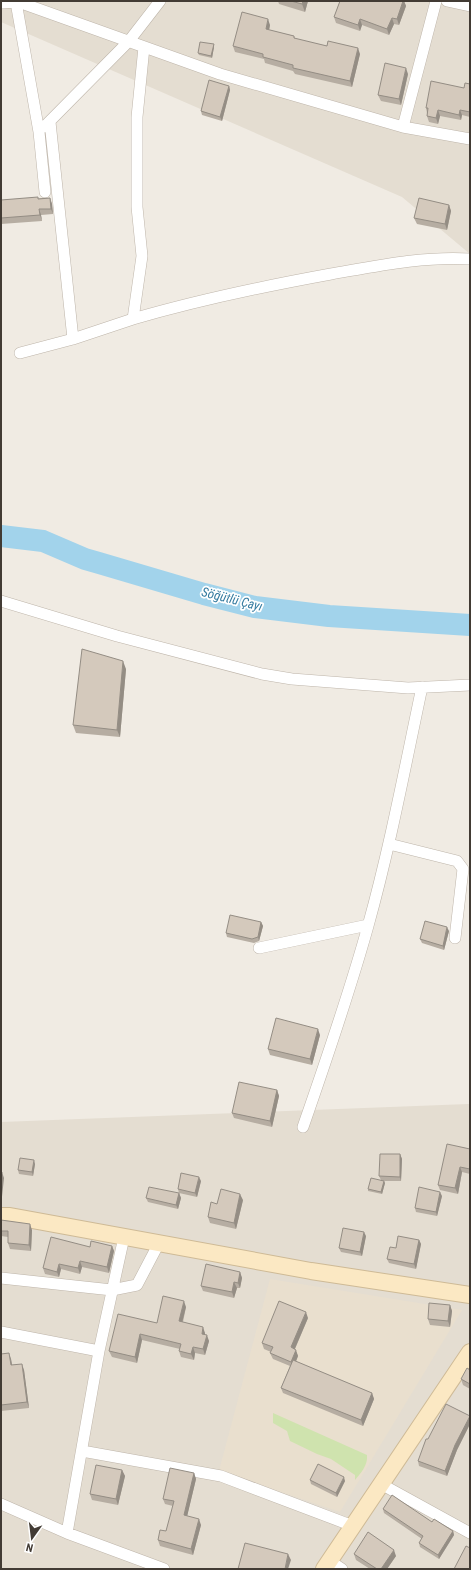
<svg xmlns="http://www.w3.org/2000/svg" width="471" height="1570" font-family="'Roboto Condensed',sans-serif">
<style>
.residential{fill:#e4ddd1}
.education{fill:#e9dfce}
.green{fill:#cfe3ae}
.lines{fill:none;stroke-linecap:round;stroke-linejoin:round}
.river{stroke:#a2d3eb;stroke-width:22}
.street-casing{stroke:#beb5aa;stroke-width:12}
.secondary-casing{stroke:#ceba96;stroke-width:18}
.street{stroke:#fff;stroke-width:11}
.secondary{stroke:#fbe8c3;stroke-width:16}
.wall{fill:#b6ada2}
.shaded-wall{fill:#948d84}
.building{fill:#d4c9bc;stroke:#948d84}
.labels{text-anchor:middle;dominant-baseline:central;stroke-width:3.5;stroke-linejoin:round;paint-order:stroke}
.water-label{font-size:13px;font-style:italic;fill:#337a9f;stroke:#fff}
</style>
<rect width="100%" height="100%" fill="#f0ebe3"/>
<path class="residential" d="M1 1H470V254L402 197 1 22Z
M468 1104H470V1569H1V1122Z"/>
<path class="education" d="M270 1279 462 1310 340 1512 219 1471Z"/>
<path class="green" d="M273 1413 367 1455C368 1465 361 1473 355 1480V1475L331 1459 317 1454 290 1441 287 1431 273 1423Z"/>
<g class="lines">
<path class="river" d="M1 536 43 541 85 559 99 563 204 594 255 607 329 616 470 625"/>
<defs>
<path id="street" d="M16 1 220 74 403 127 470 139
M447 1 470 6
M1 3 16 2 39 132 45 192
M44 127 129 41 160 1
M403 127 436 1
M133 319C198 300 265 286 331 274 377 266 424 256 470 259
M73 339 133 319 142 256 137 207V117L144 47
M20 353 73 339 50 122
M1 601 117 636 262 674 292 679 408 688 470 685
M389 844 457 861 463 869 455 938
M259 948 368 925
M303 1127C326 1061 349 994 368 926 390 847 405 767 422 687
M1 1278 112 1290 137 1285 159 1243
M1 1332 99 1351
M82 1451 221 1476 353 1526
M381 1484 470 1533
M1 1504 67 1533 164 1569
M67 1533 99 1351 124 1237
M330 1561 342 1569"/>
<path id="secondary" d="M1 1216H10L311 1271 470 1295
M324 1569 470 1352"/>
</defs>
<use href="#street" class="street-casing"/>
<use href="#secondary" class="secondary-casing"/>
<use href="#street" class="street"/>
<use href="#secondary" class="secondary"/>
</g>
<path class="wall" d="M278 1H308L305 12 279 4Z
M340 1H404L406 6 399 25 394 24 389 35 362 25 360 31 336 23 334 17Z
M270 25 269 30 294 36 295 39 360 54 352 87 295 74 293 71 265 63 264 59 235 52 233 46Z
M214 44V47L212 58 199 55 198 53Z
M408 74 401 105 381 101 378 95Z
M470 84V117L462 115 461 120 440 116 438 124 429 122 427 116V113L426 108 464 88Z
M229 86 230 90 222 121 202 115 201 111Z
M50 198 52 204 53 214 41 215 42 221 1 224V200Z
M449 205 451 211 447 230 417 224 414 218Z
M126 669 120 737 76 733 73 725Z
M261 922 263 926 259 941 254 943 227 937 226 933Z
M449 931 444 950 422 943 420 939Z
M320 1035 312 1065 270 1055 268 1049Z
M277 1090 279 1096 272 1127 234 1118 232 1113Z
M470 1149V1174L462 1172 458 1194 440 1190 438 1185Z
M400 1154 402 1159 401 1181H382L385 1183 382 1194 368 1191V1189L381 1180 379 1176Z
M35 1164 33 1176 19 1174 18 1170Z
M201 1181 197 1197 179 1193 178 1189Z
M179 1193 181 1198 178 1209 148 1202 146 1198Z
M442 1196 437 1216 416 1212 415 1208Z
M243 1200 236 1229 210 1223 208 1217 217 1204Z
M1 1220 32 1230 31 1251 10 1249 8 1243V1237L1 1236Z
M366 1236 362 1256 341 1252 339 1248Z
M419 1240 421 1244 416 1269 389 1263 387 1259 396 1248Z
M112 1246 114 1251 109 1273 82 1267 80 1274 61 1269 59 1277 45 1274 43 1268 90 1247Z
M240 1272 242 1278 240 1288H237L234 1298 203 1291 201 1286Z
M450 1305 452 1311 450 1327 430 1325 428 1319Z
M186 1307 183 1322 205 1333V1335L209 1341 205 1355 195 1353 194 1360 181 1357 179 1351 180 1349 142 1340 137 1363 112 1357 109 1351 157 1323Z
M308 1318 295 1349 298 1356 296 1362 372 1393 374 1399 363 1426 283 1393 281 1388 290 1366 273 1359 270 1353 271 1352 264 1349 262 1343Z
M1 1354 11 1359 12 1365 24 1370 29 1408 1 1411Z
M470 1370V1389L463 1385 461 1379Z
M470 1416V1424L457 1450 447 1476 419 1466 418 1461Z
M122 1470 125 1476 118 1505 92 1500 90 1494Z
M194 1473 196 1479 187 1516 201 1525 193 1555 160 1546 158 1540 166 1531 173 1506 165 1504 163 1499Z
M310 1480 345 1481 337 1497 311 1484Z
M383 1509 432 1522 453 1531 454 1535 439 1559 420 1547 419 1543 422 1539 384 1513Z
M354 1554 396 1556 387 1569H370L356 1560Z"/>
<path class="shaded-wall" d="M303 1H308L305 12 302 4Z
M403 1H404L406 6 399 25 397 19Z
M392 18 394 24 389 35 387 29Z
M268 19 270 25 268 35 266 29Z
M360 19 362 25 360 31 358 25Z
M214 44V47L212 58 211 56Z
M358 48 360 54 352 87 350 81Z
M1 65 2 69V113L1 112Z
M406 68 408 74 401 105 399 99Z
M229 86 230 90 222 121 220 117Z
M438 110 440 116 438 124 436 118Z
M460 110 462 115 461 120 459 115Z
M50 198 52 204 53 214 51 209Z
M449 205 451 211 447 230 445 224Z
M39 209 41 215 42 221 40 215Z
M123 661 126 669 120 737 117 730Z
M261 922 263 926 259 941 258 937Z
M447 927 449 931 444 950 443 946Z
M318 1029 320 1035 312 1065 310 1059Z
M277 1090 279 1096 272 1127 270 1121Z
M400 1154 402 1159 401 1181 400 1177Z
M34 1160 35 1164 33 1176 32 1172Z
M460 1167 462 1172 458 1194 455 1188Z
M2 1172 4 1178 1 1206V1182Z
M199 1177 201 1181 197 1197 195 1193Z
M384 1181 385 1183 382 1194 381 1192Z
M440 1192 442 1196 437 1216 436 1212Z
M179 1193 181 1198 178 1209 176 1205Z
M240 1194 243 1200 236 1229 234 1223Z
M30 1224 32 1230 31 1251 29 1245Z
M364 1232 366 1236 362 1256 360 1252Z
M419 1240 421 1244 416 1269 414 1264Z
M112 1246 114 1251 109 1273 107 1267Z
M80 1261 82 1267 80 1274 78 1268Z
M59 1264 61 1269 59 1277 57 1272Z
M240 1272 242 1278 240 1288 238 1283Z
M234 1282 237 1288 234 1298 232 1292Z
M184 1301 186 1307 181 1327 179 1321Z
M450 1305 452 1311 450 1327 448 1321Z
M306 1312 308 1318 293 1353 291 1347Z
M203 1327 205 1333 204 1340 202 1334Z
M140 1334 142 1340 137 1363 135 1357Z
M207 1335 209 1341 205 1355 203 1349Z
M193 1347 195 1353 194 1360 191 1354Z
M296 1350 298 1356 293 1368 291 1362Z
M9 1353 11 1359 13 1371 11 1365Z
M22 1364 24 1370 29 1408 27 1402Z
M372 1393 374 1399 363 1426 361 1420Z
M470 1416V1424L457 1450 447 1476 445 1471 455 1445Z
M122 1470 125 1476 118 1505 116 1499Z
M194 1473 196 1479 186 1521 184 1515Z
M344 1477 345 1481 337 1497 336 1493Z
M199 1519 201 1525 193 1555 191 1549Z
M453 1531 454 1535 439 1559 438 1555Z
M394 1550 396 1556 387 1569H381Z
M288 1554 291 1560 288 1569H285Z"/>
<path class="building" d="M291 1H303L302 4Z
M340 1H403L397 19 392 18 387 29 360 19 358 25 334 17Z
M242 12 268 19 266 29 294 36V38L327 46 328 41 358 48 350 81 293 68V65L263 57V54L233 46Z
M200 42 214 44 211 56 198 53Z
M385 63 406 68 399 99 378 95Z
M209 80 229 86 220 117 201 111Z
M431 81 464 88 465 83 470 84V112L460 110 459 115 438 110 436 118 427 116 428 108H426Z
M38 197V199L50 198 51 209H39L40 215 1 218V200Z
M419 198 449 205 445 224 414 218Z
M82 649 123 661 117 730 73 725Z
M230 915 261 922 258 937 252 939 226 933Z
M425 921 447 927 443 946 420 939Z
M276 1018 318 1029 310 1059 268 1049Z
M239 1082 277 1090 270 1121 232 1113Z
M447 1144 470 1149V1169L460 1167 455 1188 438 1185Z
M380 1154H400V1177L379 1176Z
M20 1158 34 1160 32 1172 18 1170Z
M1 1172H2L1 1182Z
M181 1173 199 1177 195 1193 178 1189Z
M371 1178 384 1181 381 1192 368 1189Z
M149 1187 179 1193 176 1205 146 1198Z
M419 1187 440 1192 436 1212 415 1208Z
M221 1189 240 1194 234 1223 208 1217 211 1202 217 1204Z
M1 1220 30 1224 29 1245 8 1243V1231H1Z
M343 1228 364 1232 360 1252 339 1248Z
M398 1236 419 1240 414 1264 387 1259 390 1247 396 1248Z
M51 1237 90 1247 91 1241 112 1246 107 1267 80 1261 78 1268 59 1264 57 1272 43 1268Z
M206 1264 240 1272 238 1283 234 1282 232 1292 201 1286Z
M163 1296 184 1301 179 1321 203 1327 202 1334 207 1335 203 1349 193 1347 191 1354 179 1351 181 1344 140 1334 135 1357 109 1351 118 1314 157 1323Z
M279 1301 306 1312 291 1347 296 1350 291 1362 270 1353 273 1347 262 1343Z
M429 1303 450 1305 448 1321 428 1319Z
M9 1353 11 1365 22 1364 27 1402 1 1405V1354Z
M293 1360 372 1393 361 1420 281 1388Z
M467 1368 470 1370V1384L461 1379Z
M446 1404 470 1416 455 1445 445 1471 418 1461 426 1439H428Z
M318 1464 344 1477 336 1493 310 1480Z
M96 1465 122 1470 116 1499 90 1494Z
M170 1468 194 1473 184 1515 199 1519 191 1549 158 1540 160 1530 166 1531 174 1501 163 1499Z
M392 1495 432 1522 434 1519 453 1531 438 1555 419 1543 423 1536 383 1509Z
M368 1532 394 1550 381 1569H377L354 1554Z
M245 1543 288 1554 285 1569H238Z
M466 1546 470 1548V1569H454Z"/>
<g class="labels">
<g class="water-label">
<text transform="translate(232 599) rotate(14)">Söğütlü Çayı</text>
</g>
</g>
<rect width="471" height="1570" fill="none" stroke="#423b34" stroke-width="4"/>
<g transform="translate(32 1538) rotate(194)" stroke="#ffffff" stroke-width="3" paint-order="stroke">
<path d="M0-3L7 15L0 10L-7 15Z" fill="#423b34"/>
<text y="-6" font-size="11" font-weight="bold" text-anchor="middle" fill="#423b34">N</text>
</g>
</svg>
